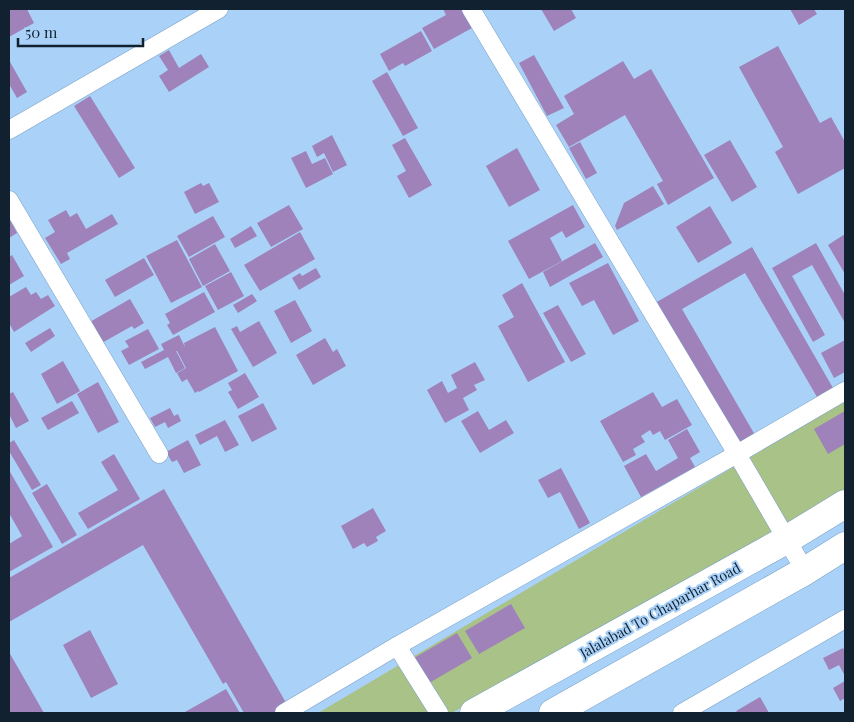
<svg xmlns="http://www.w3.org/2000/svg" width="854" height="722" font-family="'Playfair Display',serif">
<style>
.green{fill:#a9c288}
.building{fill:#9e82b9}
.lines{fill:none;stroke-linecap:round;stroke-linejoin:round}
.street-casing{stroke:#7aa1c5;stroke-width:19}
.primary-casing{stroke:#7aa1c5;stroke-width:29}
.street{stroke:#fff;stroke-width:18}
.primary{stroke:#fff;stroke-width:28}
.labels{text-anchor:middle;dominant-baseline:central;stroke-width:4;stroke-linejoin:round;paint-order:stroke}
.street-label{font-size:14px;fill:#12212f;stroke:#aad2f9}
</style>
<rect width="100%" height="100%" fill="#aad2f9"/>
<path class="green" d="M845 401V490L452 713H318Z"/>
<path class="building" d="M9 9H27L34 23 9 37Z
M443 9H461L472 28 434 49 422 28 446 15Z
M541 9H571L576 18 554 31Z
M790 9H814L817 14 799 25Z
M421 31 432 51 405 66 403 63 389 71 380 54Z
M778 46 820 123 831 117 845 142V168L798 194 775 152 783 147 739 67Z
M169 50 179 68 201 54 209 67 169 92 159 76 168 70 159 56Z
M534 55 564 108 547 116 519 63Z
M9 60 27 92 17 98 9 84Z
M623 61 634 79 651 69 714 178 668 205 657 184 663 181 625 115 569 147 556 125 574 114 564 96Z
M387 72 418 128 403 136 372 81Z
M90 96 135 168 119 178 74 106Z
M332 135 347 165 333 172 324 153 317 157 312 146Z
M405 138 432 185 409 198 397 176 406 171 392 145Z
M730 140 757 187 732 202 704 155Z
M580 142 597 173 586 179 569 148Z
M517 148 540 190 509 207 486 166Z
M306 151 312 164 325 158 333 174 306 188 291 158Z
M201 183 203 186 209 183 219 202 195 214 184 192Z
M653 186 664 204 617 230 615 226 624 203Z
M289 205 303 229 271 247 257 223Z
M573 205 585 227 566 238 562 231 550 238 562 261 529 279 508 241Z
M710 206 732 243 698 263 676 227Z
M66 210 70 217 77 213 86 229 112 214 118 224 67 253 70 259 61 264 45 238 55 232 48 220Z
M213 216 225 237 189 257 177 236Z
M9 218 17 233 9 238Z
M251 226 257 236 235 248 230 239Z
M300 232 315 259 260 291 244 265Z
M845 234V274L828 245Z
M177 240 202 287 171 303 146 256Z
M595 243 603 257 550 287 543 272Z
M816 243 845 295V323L812 265 792 276 825 335 813 342 772 268Z
M215 244 230 271 203 286 189 259Z
M752 247 833 388 817 397 745 273 682 309 755 435 737 445 655 303Z
M12 255 24 276 9 285V257Z
M144 258 154 275 115 297 105 280Z
M608 263 639 321 613 335 594 300 582 306 569 283Z
M316 268 321 277 299 290 292 278 300 273 302 276Z
M231 272 244 296 218 310 205 286Z
M522 283 565 362 528 382 498 326 514 317 502 295Z
M26 287 31 295 36 292 41 299 48 295 55 306 14 332 9 323V297Z
M204 292 215 312 173 335 167 325 170 323 165 314Z
M252 294 257 301 238 313 233 305Z
M130 299 144 323 134 329 132 326 100 344 88 323Z
M295 300 312 331 291 343 274 311Z
M558 305 586 354 571 362 543 313Z
M259 321 277 353 253 367 231 329 237 326 240 332Z
M215 327 238 371 199 392 198 391 195 393 187 379 182 382 177 373 186 368 177 351H176L185 368 176 373 168 357 145 369 141 362 164 350 161 344 179 335 185 347 184 343Z
M50 328 55 336 31 352 25 343Z
M148 329 159 349 129 365 121 351 129 347 125 341Z
M325 338 333 352 337 349 346 366 313 385 296 355Z
M845 340V372L834 378 821 353Z
M63 361 80 391 57 404 41 374Z
M475 362 485 380 474 385 477 390 463 398 469 410 445 423 427 390 442 381 448 393 457 388 451 375Z
M245 373 259 397 238 409 228 392 232 390 228 383Z
M98 382 119 422 98 433 77 394Z
M13 392 29 421 16 428 9 414V394Z
M653 392 662 407 677 399 692 425 665 440 660 431 653 435 650 430 641 436 645 442 633 449 636 455 623 462 600 421Z
M72 401 79 413 48 430 41 418Z
M263 403 277 429 252 442 238 416Z
M170 408 174 416 178 414 181 421 168 428 165 422 155 427 150 418Z
M478 411 489 430 506 420 514 433 480 453 461 421Z
M845 411V444L828 454 814 429Z
M225 420 239 445 225 452 217 436 200 445 195 435Z
M687 429 700 452 690 458 695 467 641 497 624 466 646 454 656 471 678 458 668 440Z
M14 440 41 485 32 490 9 451V443Z
M188 440 201 465 184 473 177 460 172 462 166 452Z
M114 454 140 499 88 529 78 513 118 490 101 462Z
M561 468 590 523 579 529 560 492 548 498 538 480Z
M9 470 53 547 9 572V544L22 536 9 513Z
M47 484 77 535 62 544 32 493Z
M164 489 289 708 281 713H244L226 682 223 684 143 545 9 622V578Z
M373 508 386 531 376 537 378 541 367 547 364 543 353 549 341 526Z
M511 604 525 628 479 654 465 631Z
M90 630 118 684 91 698 63 645Z
M457 633 472 658 429 683 414 658Z
M843 648 845 652V676L839 665 829 670 823 658Z
M9 652 44 713H9Z
M845 681V698L840 701 833 688Z
M226 689 240 713H183Z
M760 697 769 713H738L736 711Z"/>
<g class="lines">
<defs>
<path id="street" d="M471 9 737 454 805 571
M9 130 219 9
M9 200 159 454
M397 646 439 713
M284 713 397 646 737 454 845 391
M682 713 845 619"/>
<path id="primary" d="M474 713 786 540 845 504
M553 713 805 571 845 546"/>
</defs>
<use href="#street" class="street-casing"/>
<use href="#primary" class="primary-casing"/>
<use href="#street" class="street"/>
<use href="#primary" class="primary"/>
</g>
<g class="labels">
<g class="street-label">
<text transform="translate(660 610) rotate(-29)">Jalalabad To Chaparhar Road</text>
</g>
</g>
<rect width="854" height="722" fill="none" stroke="#12212f" stroke-width="20"/>
<path d="M18 38v8h125v-8" fill="none" stroke="#12212f" stroke-width="2.5"/>
<text x="25" y="38" font-size="15" fill="#12212f" stroke="#aad2f9" stroke-width="4" paint-order="stroke">50 m</text>
</svg>
